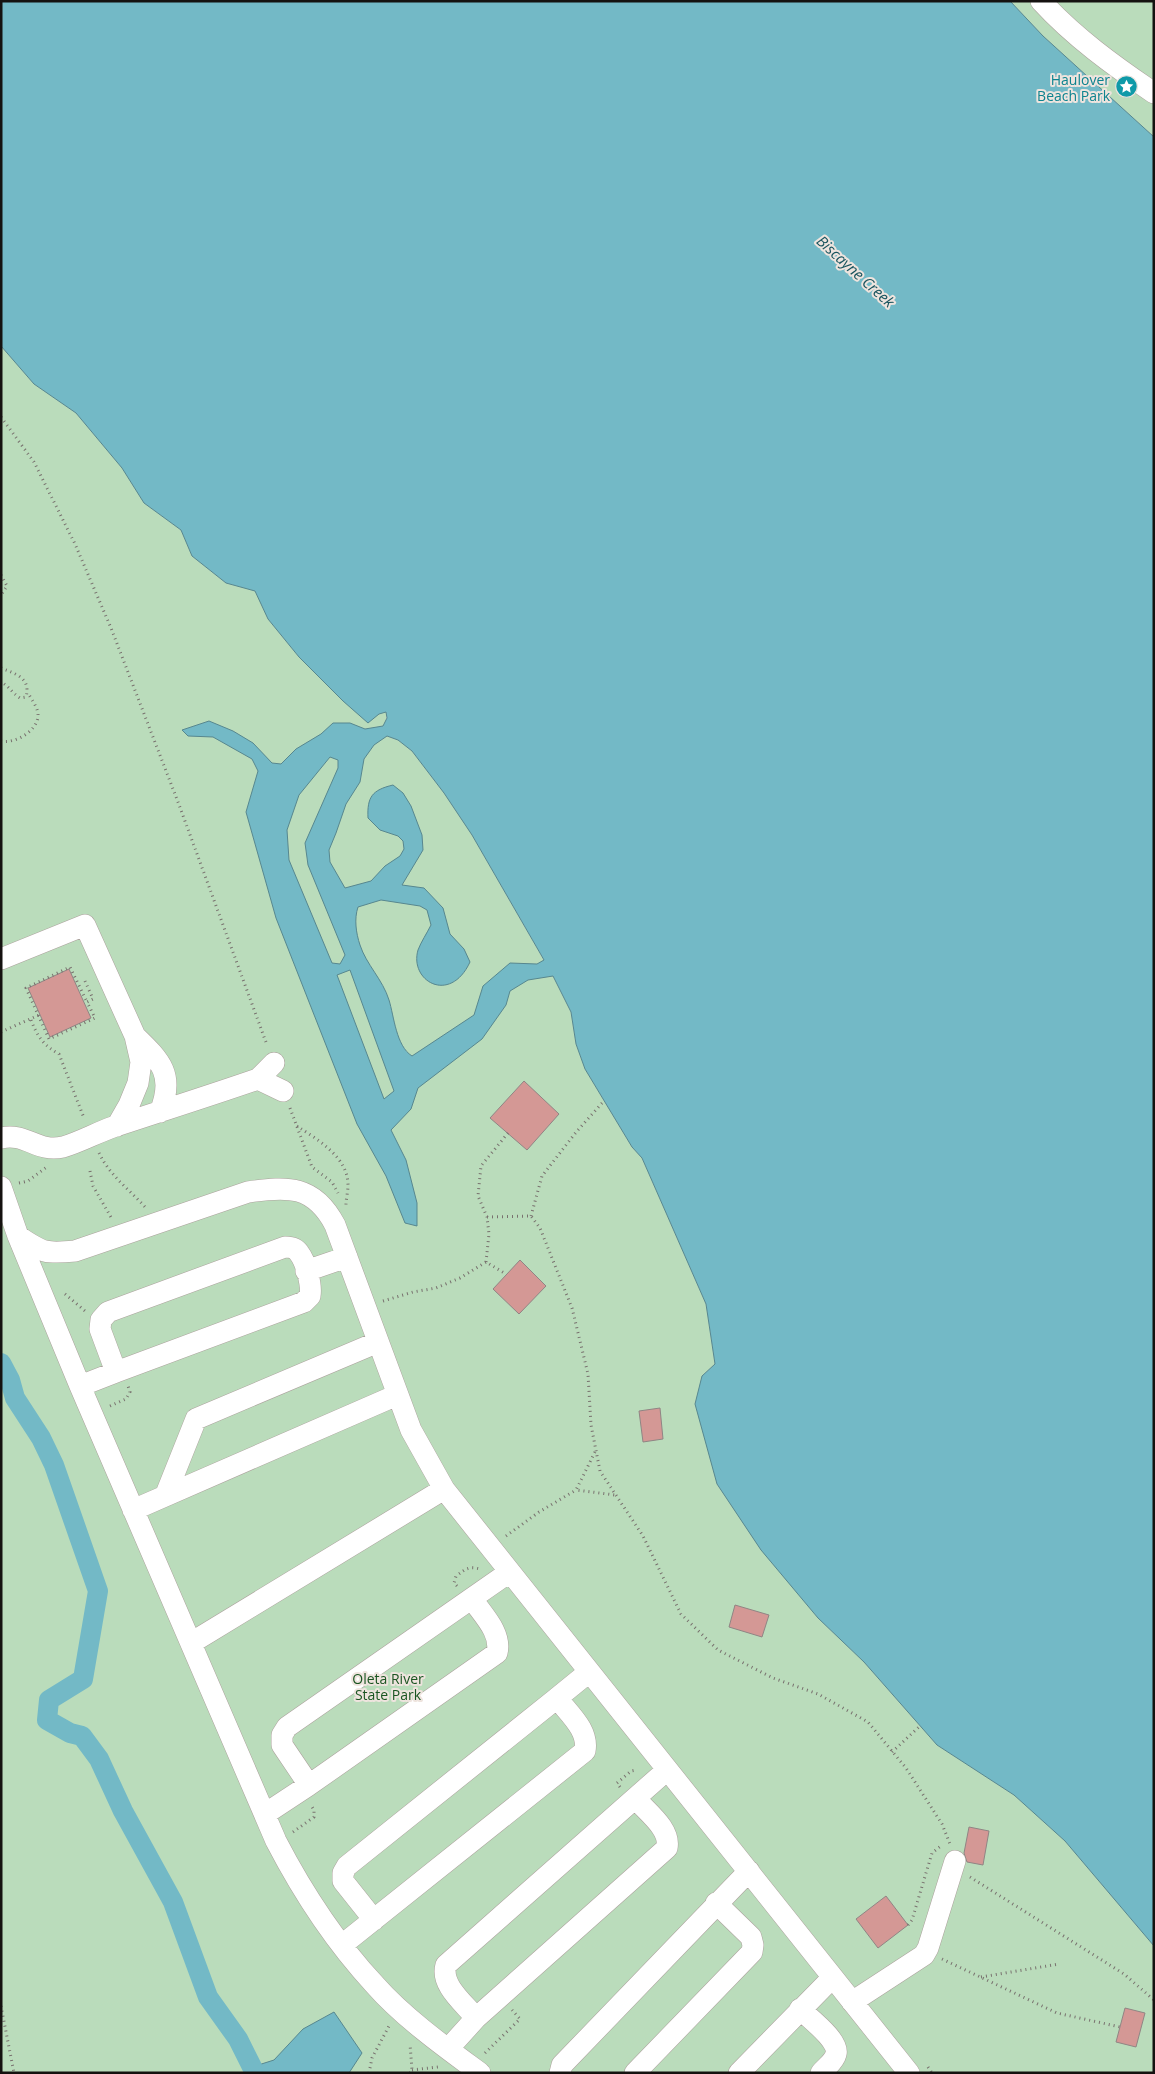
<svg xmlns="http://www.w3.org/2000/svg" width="1155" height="2074" font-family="'Open Sans',sans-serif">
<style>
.green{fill:#badcbb}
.water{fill:#73b9c6;stroke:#57878f;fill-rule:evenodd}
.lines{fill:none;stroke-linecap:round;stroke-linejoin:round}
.canal{stroke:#73b9c6;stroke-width:20}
.building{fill:#d49895;stroke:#908584}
.minor-casing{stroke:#aca29d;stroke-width:22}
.path{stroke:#78716e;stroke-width:3;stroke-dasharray:1 4;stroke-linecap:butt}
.minor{stroke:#fff;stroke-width:21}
.labels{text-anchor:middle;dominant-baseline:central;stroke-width:4;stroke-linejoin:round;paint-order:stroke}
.culture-label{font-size:14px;fill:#0d838f;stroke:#eee4de;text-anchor:end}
.park-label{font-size:14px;fill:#1a5521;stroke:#eee4de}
.water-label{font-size:15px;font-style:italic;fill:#18545e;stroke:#eee4de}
</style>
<rect width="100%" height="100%" fill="#eee4de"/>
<path class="green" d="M1010 1H1154V137L1043 36Z
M1 346 34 384 76 413 122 468 144 503 181 530 192 556 226 583 255 590 268 619 299 657 343 701 379 714 386 711 387 736 398 740 412 751 444 793 472 835 553 976 571 1012 576 1044 585 1069 632 1147 642 1158 706 1304 715 1364 702 1376 717 1484 762 1550 818 1618 864 1662 937 1745 1014 1795 1065 1841 1154 1946V2073H1Z"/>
<path class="water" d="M1 1H1010L1043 36 1154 137V1946L1065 1841 1014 1795 937 1745 864 1662 818 1618 761 1550 717 1484 695 1404 702 1376 715 1364 706 1304 642 1158 632 1147 585 1069 576 1044 571 1012 553 976 528 980 510 991 506 1005 482 1039 418 1088 411 1109 391 1130 406 1160 417 1203V1226L405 1223 386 1176 357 1124 276 918 246 812 258 771 252 759 213 737 188 736 182 730 209 721 233 731 253 743 272 763 281 764 296 749 321 734 333 723H350L365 729 383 726 387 718 386 712 379 714 368 723 343 701 299 657 268 619 255 591 226 583 192 556 181 530 144 503 122 468 76 413 34 384 1 346ZM387 736 398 740 412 751 444 793 472 835 544 960 537 964 510 963 483 986 474 1015 412 1056C396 1046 394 1016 389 1000 383 980 366 964 360 945 356 933 354 919 358 907L381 900 420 906 427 910 431 925C427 933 421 942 418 950 409 981 450 1005 470 962L464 949 450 934 443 908 424 888 402 885 423 850 422 835 411 806 403 793 393 785C372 790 367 797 368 818L380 830 398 836 403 841 404 849 400 856 385 866 371 881 345 888 330 862 329 850 336 833 346 804 360 782 364 759 374 745ZM330 757 338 760V768L305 843 308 865 345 955 340 964 332 963 289 860 287 830 299 795ZM350 970 394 1091 384 1099 337 975Z
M334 2012 362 2053 349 2073H256L252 2067 274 2060 303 2029Z"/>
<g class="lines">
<path class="canal" d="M1 1363 10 1380 15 1398 41 1438 54 1465 98 1591 83 1679 49 1700 47 1720 70 1733 82 1736 99 1759 123 1811 173 1902 208 1997 238 2039 252 2067"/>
</g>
<path class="building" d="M69 969 91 1018 50 1037 28 988Z
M524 1081 559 1114 527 1150 490 1118Z
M520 1260 546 1286 519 1314 493 1289Z
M660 1408 663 1439 643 1442 639 1411Z
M735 1605 769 1615 762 1637 729 1627Z
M969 1827 989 1831 983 1865 967 1862 964 1853Z
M886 1896 908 1925 878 1948 856 1919Z
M1125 2008 1145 2013 1136 2047 1116 2042Z"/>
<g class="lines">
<defs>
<path id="minor" d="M1041 1C1074 37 1114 66 1154 93
M1 959 85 925 135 1036 141 1062 138 1083 129 1105 117 1126
M135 1036C161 1061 175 1075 160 1112
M258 1079 283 1091
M1 1138C26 1132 37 1153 63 1147 80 1142 96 1133 113 1127 161 1111 209 1096 258 1079L274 1063
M1 1187 18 1236 80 1386 276 1841C303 1893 335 1942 375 1985 403 2017 446 2048 480 2073
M18 1236C43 1253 46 1254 75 1251L248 1192C288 1186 314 1185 335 1225L411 1430 444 1489 909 2073
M285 1247C290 1247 296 1248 299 1253 306 1262 312 1285 310 1296L304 1302 116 1372 100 1329 101 1320 108 1312Z
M306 1271 347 1257
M80 1386 116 1372
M166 1494 196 1419 378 1342
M133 1510 397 1395
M472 1599C483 1615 502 1633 497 1653L309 1785 282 1745V1735L287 1727 508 1573
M191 1643 444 1489
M557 1698 589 1672
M636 1799C647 1812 671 1829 667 1848L476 2018C464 2003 440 1985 446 1965L667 1770
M265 1814 309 1785
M342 1945 585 1751C589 1730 569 1714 557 1698L347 1866 343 1873V1881L374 1920
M852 2002 924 1955 928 1948 955 1861
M800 2009C809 2018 840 2041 836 2054 834 2062 826 2067 821 2073
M448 2049 476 2018
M560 2073 562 2065 749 1871
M635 2073 752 1952 753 1945 751 1937 716 1903
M739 2073 832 1978"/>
</defs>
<use href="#minor" class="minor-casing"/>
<path class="path" d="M1 417 34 462 75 544 111 628 178 802 267 1045
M1 575 7 586 1 595
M1 668C16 674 31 678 26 697L20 698C12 693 9 686 1 682
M1 741C15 744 38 731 38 715 38 707 31 699 28 693
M85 981 93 999 87 1002 95 1018 49 1039 26 988 70 967 87 1002
M31 1020C37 1036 44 1046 59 1054L84 1118
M1 1032 39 1015
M290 1108 312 1167 332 1182 338 1193
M297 1126C318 1140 348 1157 348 1185 348 1192 346 1199 346 1205
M99 1153C110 1176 129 1189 145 1207
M90 1171 93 1186 112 1219
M19 1183 28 1181 48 1166
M531 1216 542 1176 577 1131 604 1101
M487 1217 531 1216 540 1228 572 1308 588 1374 591 1425 600 1471 643 1536 681 1614 718 1650 773 1678 818 1694 868 1722 906 1768 942 1824 950 1844
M486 1262 489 1234 487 1217 478 1196 481 1166 508 1133
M65 1294 85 1311
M383 1301 413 1292 436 1288 460 1278 486 1262 506 1274
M110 1406 126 1399 130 1392 128 1386
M595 1452 576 1490 615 1495
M506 1536 539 1512 576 1490
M457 1586 454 1583 456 1576C466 1569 468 1566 480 1569
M892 1752 920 1726
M620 1787 617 1783 631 1771 636 1770
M293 1832 314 1817V1810L311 1805
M970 1877 1124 1974 1154 2000
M908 1925 912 1920 932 1853 942 1845
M942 1959 1057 2013 1120 2027
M981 1977 1059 1964
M1 2006 14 2073
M485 2053 520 2019 512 2010
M928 2067 932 2073
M412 2070 438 2067
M369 2073 372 2058 389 2026
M410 2073 412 2070 410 2044"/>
<use href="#minor" class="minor"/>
</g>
<defs>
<symbol id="sight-disc" viewBox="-11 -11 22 22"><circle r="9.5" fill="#0f9aa8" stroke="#eee4de"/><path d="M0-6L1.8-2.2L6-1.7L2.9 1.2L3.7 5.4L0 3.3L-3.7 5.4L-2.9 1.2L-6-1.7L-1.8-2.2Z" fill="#fff"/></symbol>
</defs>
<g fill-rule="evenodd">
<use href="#sight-disc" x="1114" y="74" width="25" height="25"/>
</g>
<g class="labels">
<g class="culture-label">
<text x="1110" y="79">Haulover<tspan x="1110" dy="16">Beach Park</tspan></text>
</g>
<g class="park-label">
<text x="388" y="1678">Oleta River<tspan x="388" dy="16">State Park</tspan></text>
</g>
<g class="water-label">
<text transform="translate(856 271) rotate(42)">Biscayne Creek</text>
</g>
</g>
<rect width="1155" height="2074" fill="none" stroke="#151210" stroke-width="5"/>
</svg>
